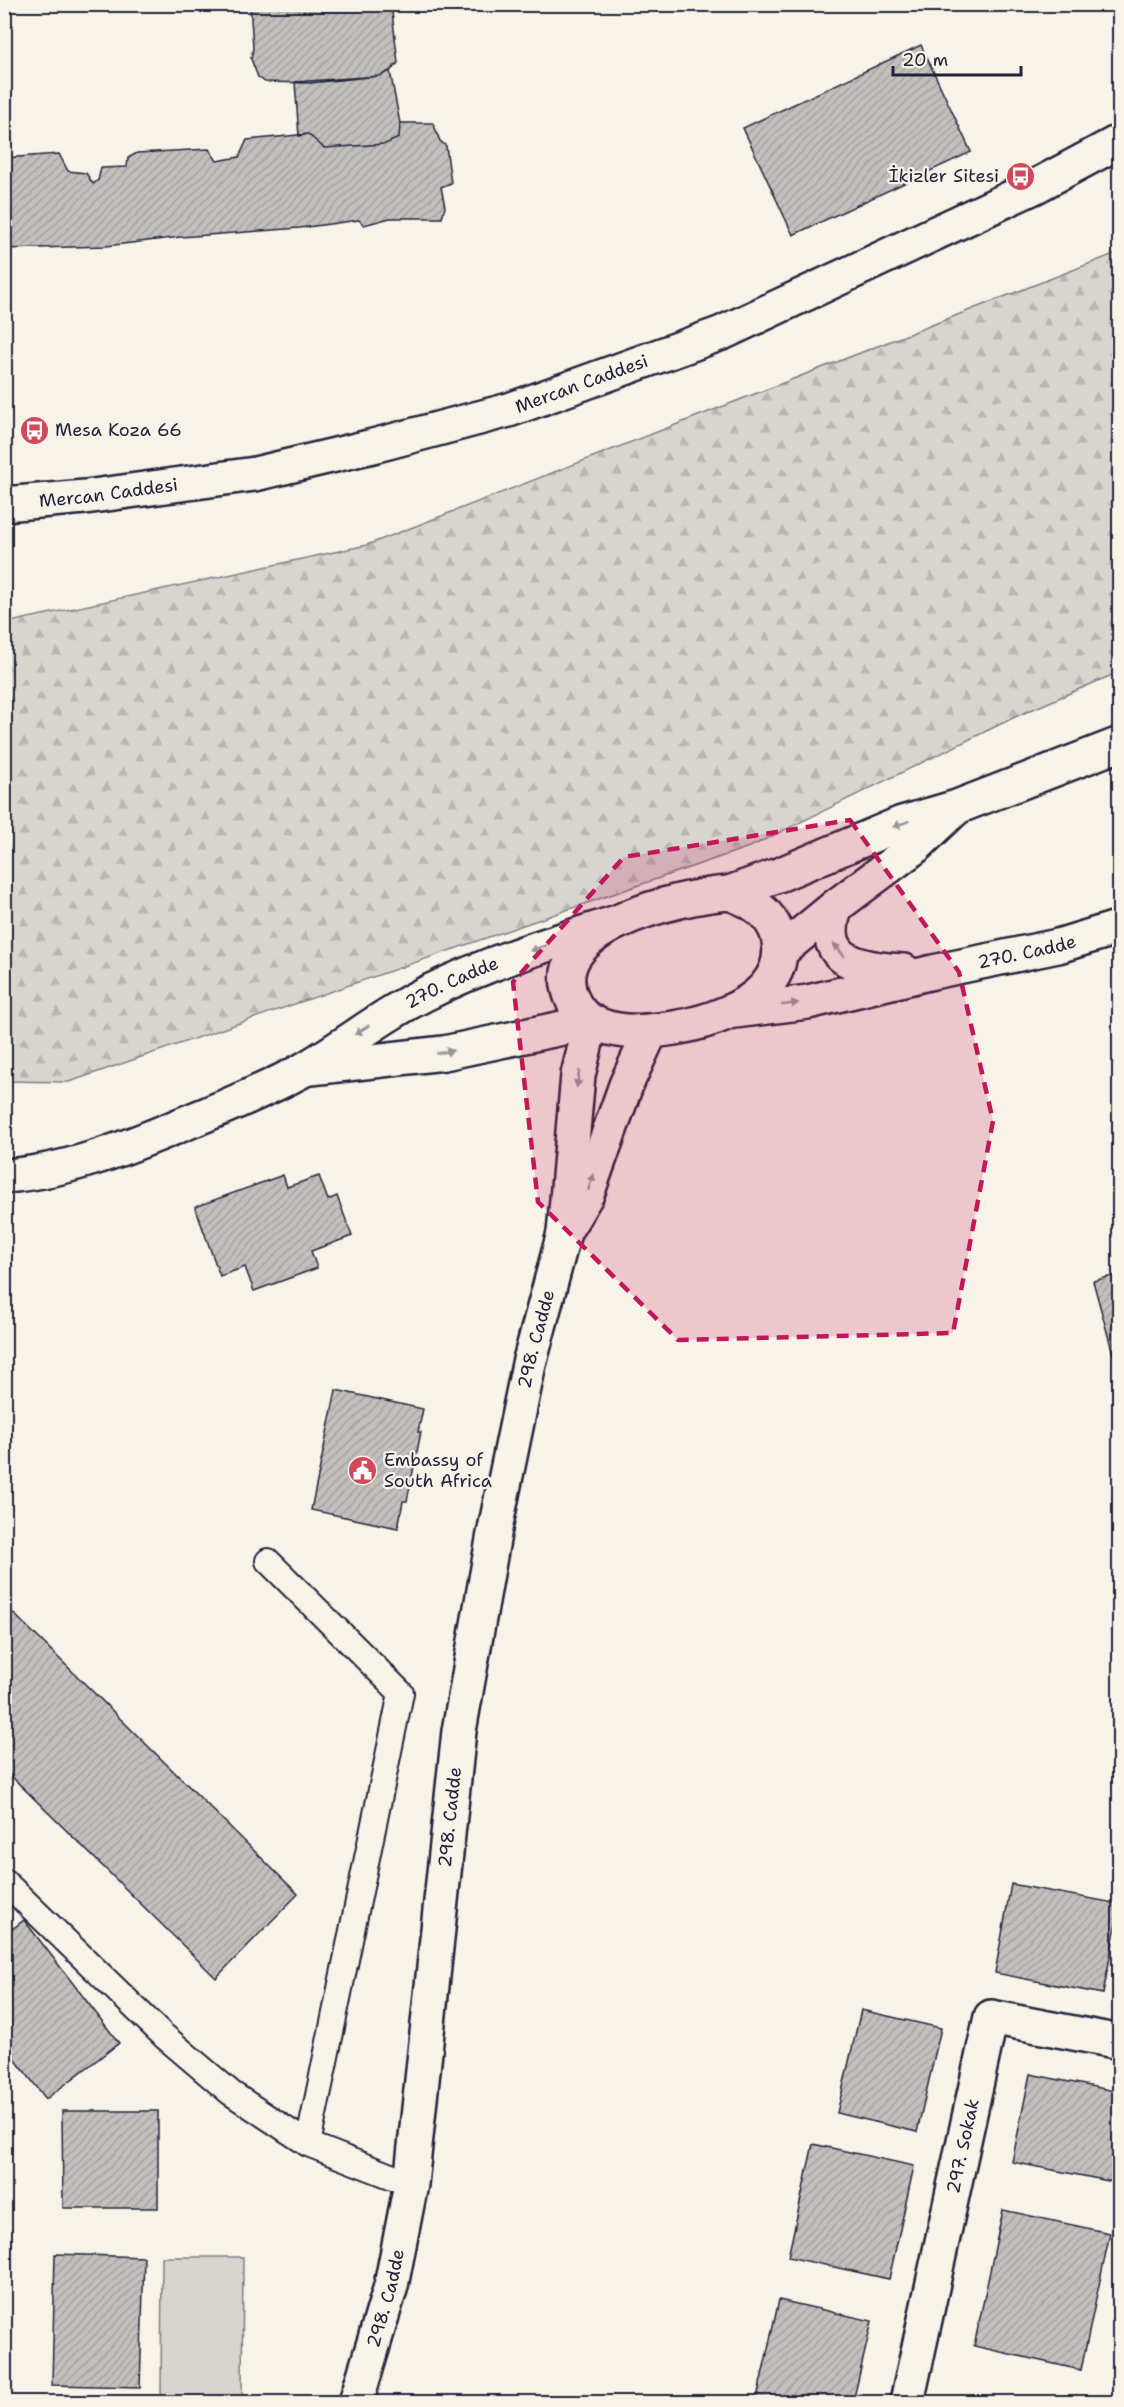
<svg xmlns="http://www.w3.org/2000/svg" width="1124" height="2407" font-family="'Shantell Sans',sans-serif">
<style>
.grass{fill:#d8d5cf;stroke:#7d7c85;stroke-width:1.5}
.forest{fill:url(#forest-firs);stroke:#7d7c85;stroke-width:1.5}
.building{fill:url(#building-hatch);stroke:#22223b;stroke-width:1.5}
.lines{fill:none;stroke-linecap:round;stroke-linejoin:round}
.lane-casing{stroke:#22223b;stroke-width:28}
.street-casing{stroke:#22223b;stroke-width:38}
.secondary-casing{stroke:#22223b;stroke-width:38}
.lane{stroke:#f7f3e8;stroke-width:24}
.street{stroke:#f7f3e8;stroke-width:33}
.secondary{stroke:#f7f3e8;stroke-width:33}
.oneway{fill:#97959a}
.marked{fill:#c2185b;fill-opacity:0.2;stroke:#c2185b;stroke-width:4.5;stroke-dasharray:12 8;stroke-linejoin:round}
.labels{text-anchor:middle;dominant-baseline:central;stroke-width:4.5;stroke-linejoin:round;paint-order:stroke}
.poi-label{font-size:18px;fill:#22223b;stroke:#f7f3e8;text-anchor:start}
.street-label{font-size:18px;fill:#22223b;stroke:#f7f3e8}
</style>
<defs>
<pattern id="forest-firs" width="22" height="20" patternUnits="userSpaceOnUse" patternTransform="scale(1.5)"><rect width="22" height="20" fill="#d8d5cf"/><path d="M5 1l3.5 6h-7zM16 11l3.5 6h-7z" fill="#b9b7b3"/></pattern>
<pattern id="building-hatch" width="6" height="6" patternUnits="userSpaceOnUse" patternTransform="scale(1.5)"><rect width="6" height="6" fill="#c2bfbd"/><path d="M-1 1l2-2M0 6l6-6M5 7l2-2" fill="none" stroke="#a6a4a3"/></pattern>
</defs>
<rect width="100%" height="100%" fill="#f7f3e8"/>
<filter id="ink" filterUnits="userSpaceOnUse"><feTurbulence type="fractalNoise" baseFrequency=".0167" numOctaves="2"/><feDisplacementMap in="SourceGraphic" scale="12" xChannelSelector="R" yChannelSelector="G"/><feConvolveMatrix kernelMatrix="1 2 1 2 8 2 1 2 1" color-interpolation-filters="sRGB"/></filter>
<g filter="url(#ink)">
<path class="grass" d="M162 2257H243L242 2399 161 2398Z"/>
<path class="forest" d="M1119 252V672L1017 716 752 846 69 1082 5 1081V623L367 545Z"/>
<path class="building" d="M250 4H391L398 63 390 71 379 76 310 83 265 82 258 77 251 59 253 48Z
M921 45 971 152 793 235 743 128Z
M390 71 400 123 399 138 385 144 324 148 308 134 299 136 295 82 379 76Z
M400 123H433L440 141 446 146 451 183 441 187 445 207 442 218H390L364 225 359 220 300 228 181 237 106 246 4 249V158L59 154 68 171 86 173 93 184 98 180 101 168 127 167 128 158 137 153 209 149 217 161 239 157 247 140 308 134 324 148 385 144 399 138Z
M283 1175 287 1187 319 1176 328 1200 337 1196 352 1236 311 1251 317 1268 254 1291 245 1267 220 1276 195 1207Z
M1120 1274V1360L1115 1361 1093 1281Z
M336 1390 423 1409 418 1432H421L407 1501H403L398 1528 311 1510Z
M4 1604 298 1894 216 1978 4 1769Z
M1011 1884 1120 1904 1103 1994 995 1973Z
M24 1920 119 2043 46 2099 4 2045V1935Z
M861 2010 941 2028 917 2132 837 2113Z
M1030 2074 1120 2092 1119 2183 1012 2162Z
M62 2111H158V2208H63Z
M813 2144 914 2166 889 2279 788 2257Z
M1003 2210 1110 2233 1081 2370 974 2346Z
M55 2254 144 2257 140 2387 52 2385Z
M779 2300 872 2321 853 2402H756Z"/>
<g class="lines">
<defs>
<path id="lane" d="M268 1561 401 1693 308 2144
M4 1881 164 2036 231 2093 308 2144 411 2184"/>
<g id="street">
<path d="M569 1224 587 1194 626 1085 651 1031"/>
<path id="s1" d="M356 2402 391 2286 411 2184 459 1731 494 1534 529 1364 564 1233 578 1075 591 1022"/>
<path id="s2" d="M907 2402 991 2017 1120 2042"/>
</g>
<g id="secondary">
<path id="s3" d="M4 504 85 497 255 474 373 446 509 410 722 333 1036 186 1120 141"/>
<path d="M729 893C751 900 771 913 778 936 796 1009 677 1035 626 1031 605 1029 582 1022 573 1001 538 928 682 896 729 893Z"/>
<path d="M729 893 781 874 902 823 957 807 1120 744"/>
<path d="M836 906C816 962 860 969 904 971"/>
<path d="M781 951 836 906 915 847 954 810"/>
<path id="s4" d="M735 1011 808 1002 933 972 1058 946 1120 927"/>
<path d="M311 1068 444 1053 591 1022"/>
<path id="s5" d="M4 1176C66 1172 126 1148 183 1124 223 1108 264 1091 303 1070 346 1045 385 1013 431 991 489 962 552 943 614 923"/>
</g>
</defs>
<use href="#lane" class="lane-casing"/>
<use href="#street" class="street-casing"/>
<use href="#secondary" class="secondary-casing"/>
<use href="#lane" class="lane"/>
<use href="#street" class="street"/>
<use href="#secondary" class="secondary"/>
</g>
<defs><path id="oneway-solid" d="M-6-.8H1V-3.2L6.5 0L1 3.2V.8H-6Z" transform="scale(1.5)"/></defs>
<g class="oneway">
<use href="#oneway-solid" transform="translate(901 824) rotate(160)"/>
<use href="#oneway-solid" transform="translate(538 948) rotate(161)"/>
<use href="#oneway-solid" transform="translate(839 950) rotate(-130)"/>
<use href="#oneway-solid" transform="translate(790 1004) rotate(-7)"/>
<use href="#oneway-solid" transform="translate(362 1030) rotate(147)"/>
<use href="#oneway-solid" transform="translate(445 1052) rotate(-10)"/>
<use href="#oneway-solid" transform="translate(578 1079) rotate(99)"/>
<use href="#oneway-solid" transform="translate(591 1182) rotate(-71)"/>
</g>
</g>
<path class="marked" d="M850 820 959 972 993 1121 953 1333 678 1340 538 1202 513 982 624 857Z"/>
<defs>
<symbol id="bus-disc" viewBox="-11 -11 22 22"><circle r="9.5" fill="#d1495b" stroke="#f7f3e8"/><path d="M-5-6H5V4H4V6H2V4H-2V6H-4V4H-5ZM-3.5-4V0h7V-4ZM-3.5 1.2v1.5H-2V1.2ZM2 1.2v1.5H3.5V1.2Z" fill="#fff"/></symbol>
<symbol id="civic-disc" viewBox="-11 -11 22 22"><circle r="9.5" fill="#d1495b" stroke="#f7f3e8"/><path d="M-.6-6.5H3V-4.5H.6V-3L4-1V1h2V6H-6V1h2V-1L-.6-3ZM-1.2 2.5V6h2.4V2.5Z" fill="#fff"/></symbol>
</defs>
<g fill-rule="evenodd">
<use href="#bus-disc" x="1004" y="160" width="33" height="33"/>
<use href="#bus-disc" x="18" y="414" width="33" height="33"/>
<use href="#civic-disc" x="346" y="1454" width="33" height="33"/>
</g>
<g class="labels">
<g class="poi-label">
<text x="999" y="176" text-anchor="end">İkizler Sitesi</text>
<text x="55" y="430">Mesa Koza 66</text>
<text x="384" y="1460">Embassy of<tspan x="384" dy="21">South Africa</tspan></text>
</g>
<g class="street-label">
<text stroke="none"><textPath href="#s3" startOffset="592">Mercan Caddesi</textPath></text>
<text stroke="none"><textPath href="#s3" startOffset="105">Mercan Caddesi</textPath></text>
<text stroke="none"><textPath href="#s4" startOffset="298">270. Cadde</textPath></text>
<text stroke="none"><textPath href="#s5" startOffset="492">270. Cadde</textPath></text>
<text stroke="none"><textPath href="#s1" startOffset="1080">298. Cadde</textPath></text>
<text stroke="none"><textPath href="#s1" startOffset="594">298. Cadde</textPath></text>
<text stroke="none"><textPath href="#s2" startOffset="262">297. Sokak</textPath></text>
<text stroke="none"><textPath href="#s1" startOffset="108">298. Cadde</textPath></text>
</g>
</g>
<rect width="1124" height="2407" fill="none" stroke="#f7f3e8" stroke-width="24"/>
<rect x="12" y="12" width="1100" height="2383" fill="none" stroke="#22223b" stroke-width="2" filter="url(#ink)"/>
<path d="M893 66v9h128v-9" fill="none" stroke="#22223b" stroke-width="3"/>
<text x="902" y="66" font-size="18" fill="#22223b" stroke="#f7f3e8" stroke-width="4.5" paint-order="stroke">20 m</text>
</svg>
